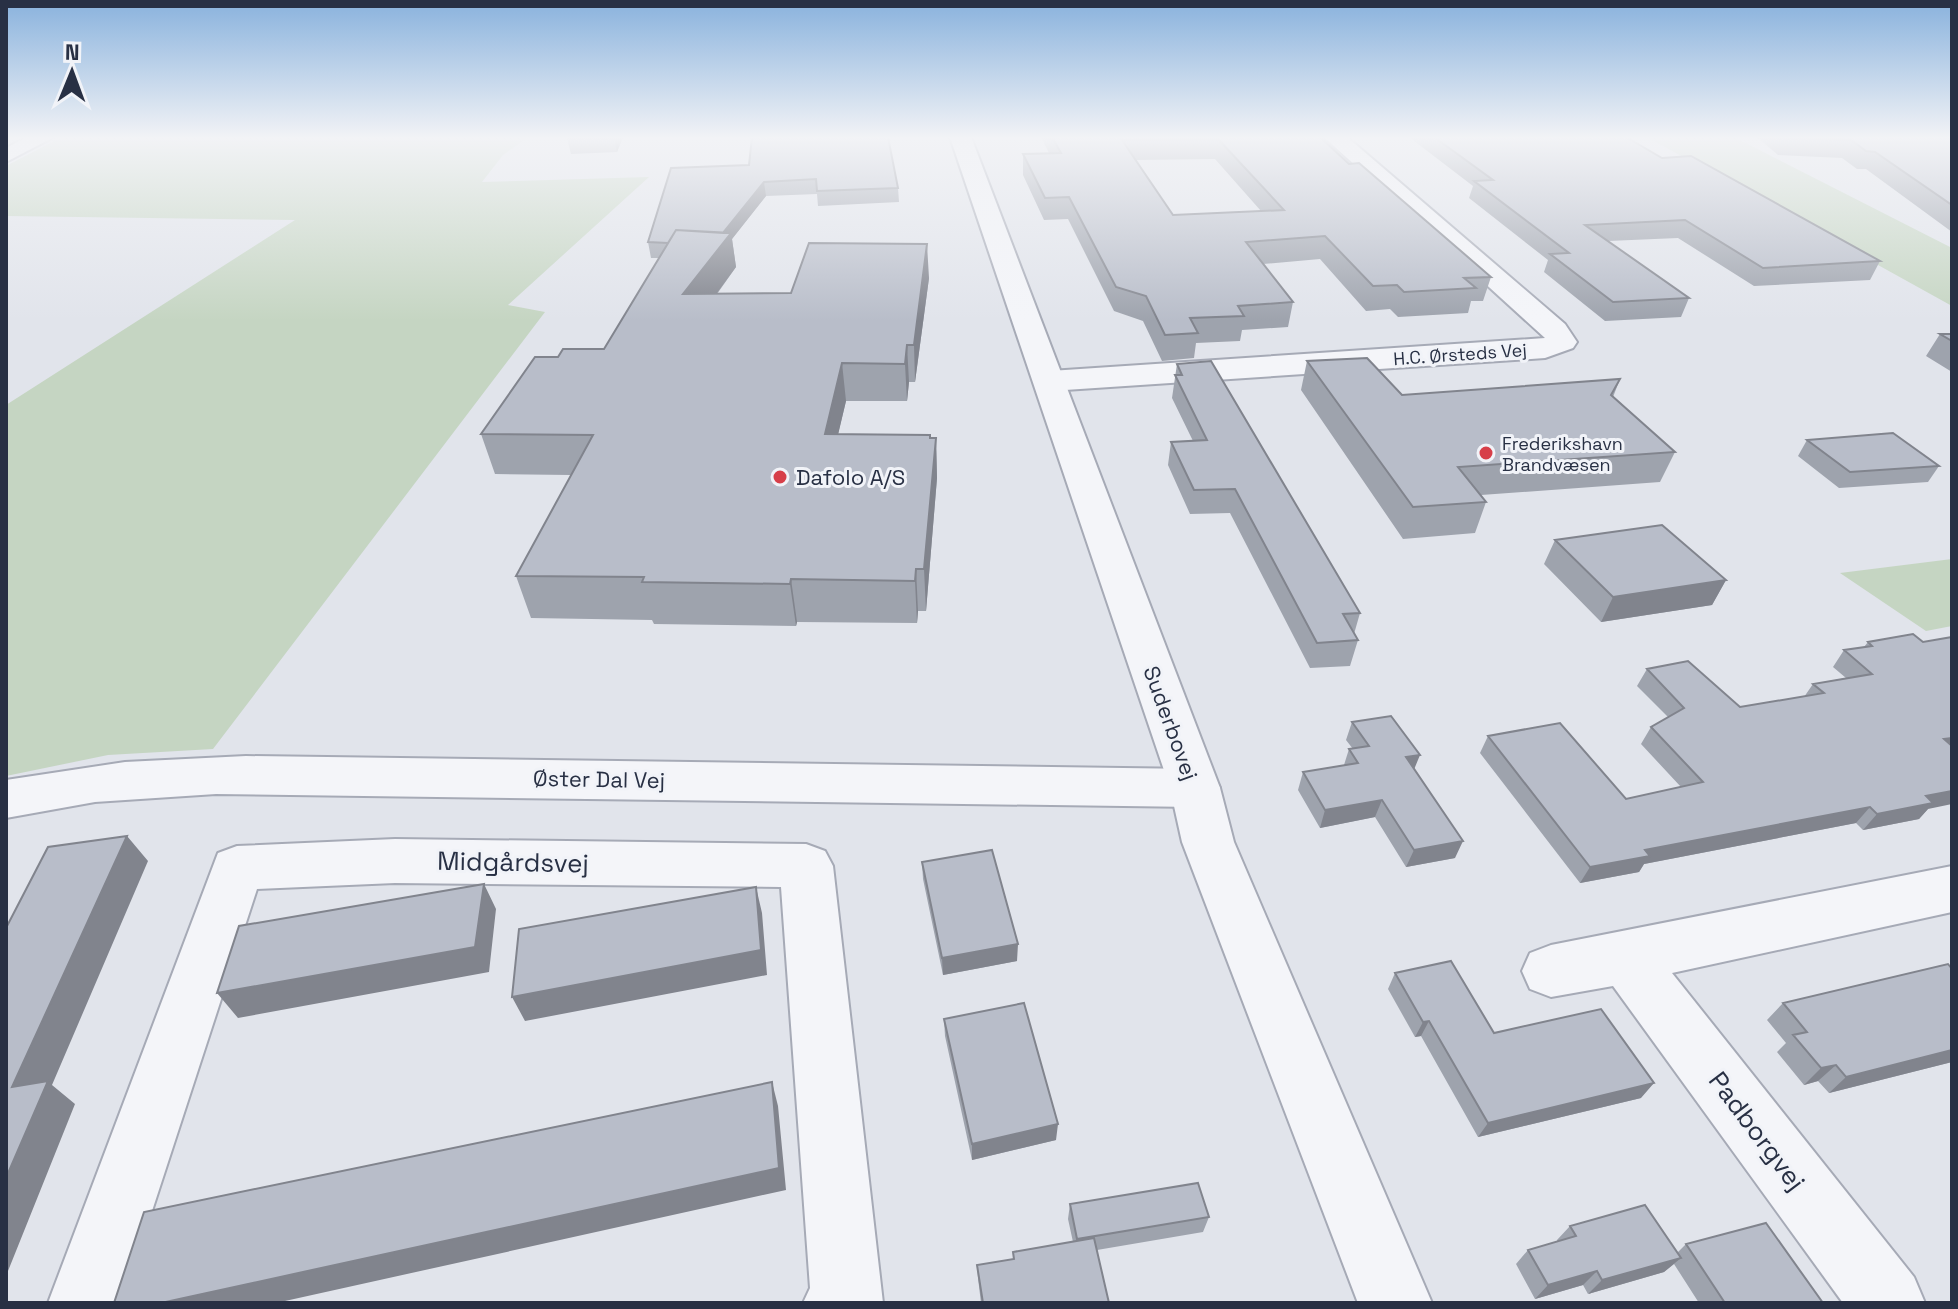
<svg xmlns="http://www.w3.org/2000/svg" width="1958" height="1309" font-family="'Space Grotesk',sans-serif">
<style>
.green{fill:#c5d5c2}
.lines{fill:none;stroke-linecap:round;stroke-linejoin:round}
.minor-casing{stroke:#a6aab6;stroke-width:4}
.tertiary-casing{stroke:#a6aab6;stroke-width:4}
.minor{fill:#f4f5f9;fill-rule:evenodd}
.tertiary{fill:#f4f5f9;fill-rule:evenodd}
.wall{fill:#9ea3ad;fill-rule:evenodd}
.shaded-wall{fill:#81848d}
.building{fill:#b8bdc9;stroke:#81848d;stroke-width:2;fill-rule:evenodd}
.poi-dot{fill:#d73f49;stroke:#f1f3f8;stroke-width:3}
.labels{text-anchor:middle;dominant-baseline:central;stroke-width:6;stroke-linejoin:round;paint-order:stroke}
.far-street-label{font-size:18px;fill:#283044;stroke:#f1f3f8}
.far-poi-label{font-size:18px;fill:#283044;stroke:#f1f3f8;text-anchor:start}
.poi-label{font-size:22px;fill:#283044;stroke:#f1f3f8;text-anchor:start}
.street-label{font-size:22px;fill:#283044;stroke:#f1f3f8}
.near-street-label{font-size:26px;fill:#283044;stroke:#f1f3f8}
</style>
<rect width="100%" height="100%" fill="#e1e4eb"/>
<path class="green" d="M62 137H528L503 155 482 182 649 177 508 305 545 312 213 749 108 755 6 776V405L295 220 6 216V166Z
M1647 137H1734L1952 248V306Z
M1952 559V626L1926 631 1840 573Z"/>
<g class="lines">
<defs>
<path id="minor" d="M27 137H54L6 162V148Z
M1324 137H1347L1565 324 1577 342 1573 348 1545 358 1050 391 1039 388 1034 381 1039 374 1050 371 1545 338Z
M246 756 1195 769 1213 775 1220 788 1213 801 1195 807 216 794 95 802 6 818V780L125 762Z
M395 839 806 844 825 851 833 866 883 1303H803L810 1288 781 887 395 883 257 889 122 1303H48L218 853 237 846Z
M1952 866V912L1672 973 1914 1277 1925 1303H1843L1613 986 1551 997 1530 989 1522 971 1530 953 1551 945Z"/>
<path id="tertiary" d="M950 137H971L1220 788 1234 842 1432 1303H1358L1182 842 1170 788Z"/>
</defs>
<use href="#minor" class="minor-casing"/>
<use href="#tertiary" class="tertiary-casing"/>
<use href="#minor" class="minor"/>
<use href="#tertiary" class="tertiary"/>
</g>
<path class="wall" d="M623 137 617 152 571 154 567 138Z
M1041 137H1320L1349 164 1491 277 1483 301H1471L1468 313 1398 317 1390 309 1366 311 1320 259 1263 264 1293 302 1288 327 1242 330 1240 341 1196 343 1194 358 1162 361 1143 321 1114 311 1068 219 1044 220 1023 175V154L1049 153ZM1215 159 1261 211 1173 215 1136 160Z
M1409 137H1626L1662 158 1880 261 1870 280 1754 286 1678 238 1608 241 1689 298 1681 317 1605 321 1544 272 1548 260 1469 198 1473 186Z
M1757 137H1952V232L1866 169H1857L1842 158 1778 155Z
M749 165 898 188 899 202 818 206 817 194 766 196 732 239 736 267 717 294 791 293 929 278 915 382H909L907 401H846L838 434 936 438 937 478 926 611H918L917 623 797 622 796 626 654 624 652 620 531 618 516 576 571 475 495 474 481 434 558 357 604 349 659 258H651L648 242Z
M1940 334H1952V372L1926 356Z
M1307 361 1402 395 1620 379 1613 397 1675 452 1660 482 1481 495 1486 502 1475 533 1403 539 1301 390Z
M1177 364 1360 613 1354 634 1358 640 1350 666 1310 668 1230 513 1190 514 1168 465 1171 442 1193 441 1172 398Z
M1807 440 1939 466 1928 482 1839 488 1798 456Z
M1555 540 1726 580 1712 605 1601 622 1544 564Z
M1913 634 1928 809 1919 819 1863 830 1856 823 1644 864 1639 872 1580 883 1480 753 1488 736 1626 799 1681 787 1641 744 1651 727 1668 717 1637 686 1647 669 1740 707 1804 697 1813 684 1846 678 1833 667 1844 650 1864 647 1868 642Z
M1352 722 1414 769 1455 858 1406 867 1375 817 1320 828 1298 790 1303 772 1344 765 1349 749H1353L1346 740Z
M922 862 1017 961 943 975 923 879Z
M1395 973 1494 1033 1641 1098 1478 1137 1421 1036 1415 1037 1388 989Z
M1783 1003 1952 1062 1829 1093 1818 1081 1804 1085 1777 1052 1786 1043 1767 1020Z
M944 1019 1056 1140 972 1160 945 1036Z
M1070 1204 1209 1217 1203 1232 1097 1250 1109 1303H981L978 1278 977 1265 1013 1259V1252L1073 1242 1068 1219Z
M1570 1226 1677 1253 1686 1244 1823 1303H1699L1674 1264 1664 1272 1588 1294 1583 1285 1535 1299 1516 1264 1528 1250 1557 1242V1240Z"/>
<path class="shaded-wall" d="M614 137H623L617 152Z
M764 182 766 196 732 239 736 267 690 330 683 294 713 246Z
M927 244 929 278 915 382 914 345Z
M907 345 909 382 907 401 905 364Z
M842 363 846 401 829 473 825 434Z
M936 438 937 478 926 611 924 569Z
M916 569 918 611 917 623 915 581Z
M791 579 797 622 796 626 790 584Z
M1726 580 1712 605 1601 622 1613 597Z
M1952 738V751L1944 739Z
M1420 755 1413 772 1406 757Z
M1952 791V804L1928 809 1919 819 1863 830 1877 814 1926 796Z
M1382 800 1375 817 1320 828 1325 810Z
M1870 807 1856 823 1644 864 1639 872 1580 883 1590 867 1645 850Z
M127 836 148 861 52 1085 75 1104 6 1276V1178L12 1087Z
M1463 841 1455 858 1406 867 1414 850Z
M484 884 496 909 489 972 238 1018 217 993Z
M756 887 762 913 767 975 525 1021 512 997Z
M1018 944 1017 961 943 975 942 958Z
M1429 1021 1421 1036 1415 1037 1423 1022Z
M1952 1050V1062L1829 1093 1846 1077Z
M1836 1065 1818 1081 1804 1085 1821 1068Z
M772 1082 778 1106 786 1190 276 1303H161Z
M1654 1083 1641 1098 1478 1137 1488 1123Z
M1058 1124 1056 1140 972 1160V1144Z
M1681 1258 1664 1272 1588 1294 1602 1280Z
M1597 1271 1583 1285 1535 1299 1548 1285Z"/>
<path class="building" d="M752 137H888L898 188 817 191 816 179 764 182 723 233 676 230 668 243 648 242 671 168 749 165Z
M1052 137H1320L1349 164 1359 163 1491 277 1464 278 1476 288 1404 292 1397 285 1373 286 1325 236 1246 242 1293 302 1238 306 1244 316 1190 318 1198 333 1165 335 1146 296 1116 287 1069 197 1045 198 1023 154 1061 153ZM1218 139 1284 210 1173 215 1122 140Z
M1434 137H1626L1662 158 1691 156 1880 261 1763 268 1685 220 1585 225 1689 298 1613 302 1550 254 1569 253 1474 181 1493 180Z
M1952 137V205L1875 152 1866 151 1851 140 1786 137Z
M676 230 731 233 683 294 791 293 809 243 927 244 914 345H907L905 364 842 363 825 434 930 435V438H936L924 569H916L915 581 791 579 790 584 642 582 644 577 516 576 593 435 481 434 535 357H558L563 349H604Z
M1940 334H1952V341Z
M1367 358 1402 395 1620 379 1611 395 1675 452 1458 467 1486 502 1413 507 1307 361Z
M1211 361 1360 613 1343 614 1358 640 1317 643 1235 489 1194 490 1171 442 1207 440 1175 375H1182L1177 364Z
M1893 433 1939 466 1850 472 1807 440Z
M1662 525 1726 580 1613 597 1555 540Z
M1913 634 1923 642 1952 637V738L1944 739 1952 746V791L1926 796 1933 803 1877 814 1870 807 1645 850 1650 856 1590 867 1488 736 1560 723 1626 799 1703 782 1651 727 1684 708 1647 669 1688 661 1740 707 1824 693 1813 684 1872 674 1844 650 1872 646 1868 642Z
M1391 716 1420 755 1406 757 1463 841 1414 850 1382 800 1325 810 1303 772 1358 763 1349 749 1369 746 1352 722Z
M127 836 12 1087 48 1081 6 1178V928L48 847Z
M992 850 1018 944 942 958 922 862Z
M484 884 475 947 217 993 239 926Z
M756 887 761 950 512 997 519 929Z
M1451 961 1494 1033 1601 1009 1654 1083 1488 1123 1429 1021 1423 1022 1395 973Z
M1948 964 1952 969V1050L1846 1077 1836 1065 1821 1068 1793 1035 1807 1032 1783 1003Z
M1024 1003 1058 1124 972 1144 944 1019Z
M772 1082 779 1168 161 1303H114L144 1212Z
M1198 1183 1209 1217 1077 1239 1070 1204Z
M1645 1205 1681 1258 1602 1280 1597 1271 1548 1285 1528 1250 1576 1236 1570 1226Z
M1766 1223 1823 1303H1725L1686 1244Z
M1094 1238 1109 1303H983L977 1265 1014 1259 1013 1252Z"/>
<linearGradient id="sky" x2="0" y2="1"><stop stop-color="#89b2dd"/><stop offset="0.43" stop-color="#f2f3f6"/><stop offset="1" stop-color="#f2f3f6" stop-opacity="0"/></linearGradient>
<rect width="1958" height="321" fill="url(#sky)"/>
<g class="poi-dot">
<circle cx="1486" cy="453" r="8"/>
<circle cx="780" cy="477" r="8"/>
</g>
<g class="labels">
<g class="far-street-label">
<text transform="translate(1460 354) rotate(-4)">H.C. Ørsteds Vej</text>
</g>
<g class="far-poi-label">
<text x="1502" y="443">Frederikshavn<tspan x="1502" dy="21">Brandvæsen</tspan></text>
</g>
<g class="poi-label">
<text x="796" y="477">Dafolo A/S</text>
</g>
<g class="street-label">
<text transform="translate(1171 723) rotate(70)">Suderbovej</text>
<text transform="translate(599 779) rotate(1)">Øster Dal Vej</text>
</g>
<g class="near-street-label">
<text transform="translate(513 862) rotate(1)">Midgårdsvej</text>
<text transform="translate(1757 1131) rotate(53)">Padborgvej</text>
</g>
</g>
<rect width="1958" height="1309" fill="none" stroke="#283044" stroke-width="16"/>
<g transform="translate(72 72) rotate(1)" stroke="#f1f3f8" stroke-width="6" paint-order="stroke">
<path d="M0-6L14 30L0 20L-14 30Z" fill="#283044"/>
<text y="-12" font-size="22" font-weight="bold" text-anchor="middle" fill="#283044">N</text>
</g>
</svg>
